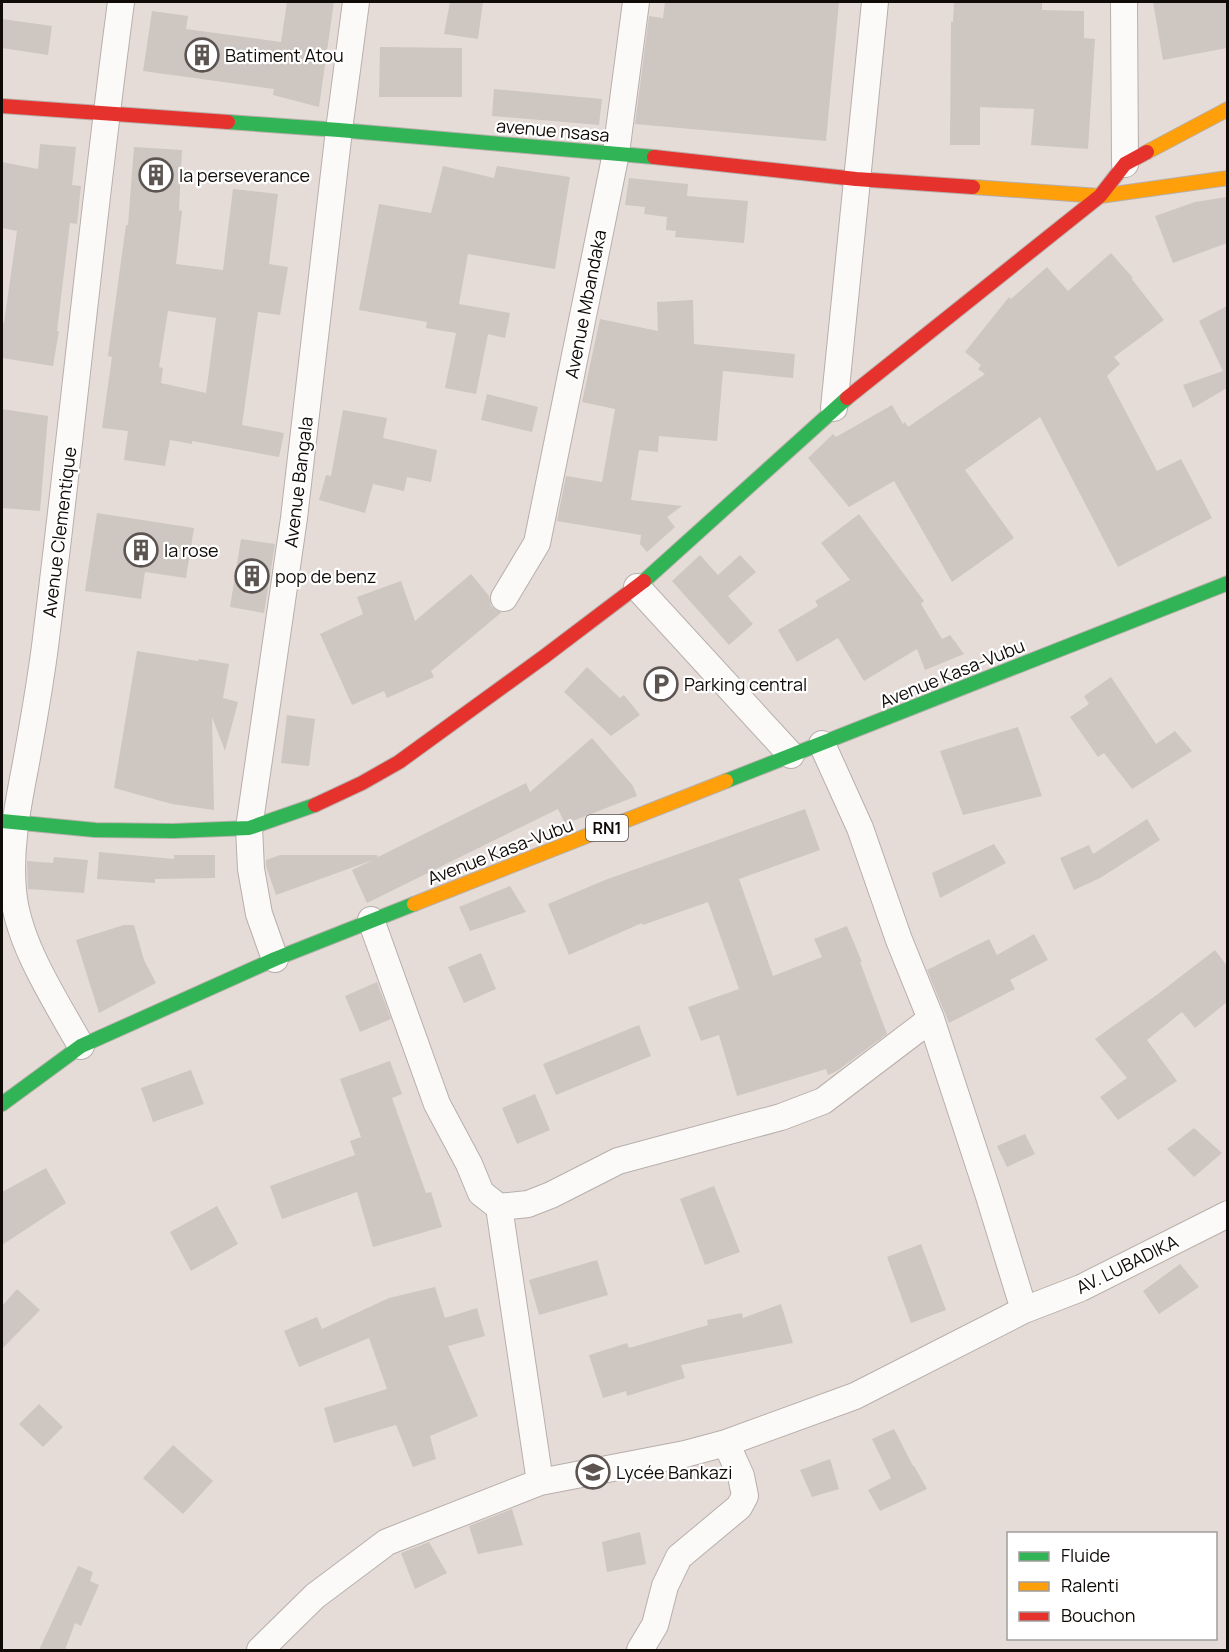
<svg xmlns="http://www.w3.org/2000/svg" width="1229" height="1652" font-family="Manrope,sans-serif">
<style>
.building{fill:#cdc6c1;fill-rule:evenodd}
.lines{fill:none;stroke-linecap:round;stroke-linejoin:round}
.street-casing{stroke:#b7afab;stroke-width:28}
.fast-casing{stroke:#b7afab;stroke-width:16}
.slow-casing{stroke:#b7afab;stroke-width:16}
.jam-casing{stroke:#b7afab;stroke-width:16}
.street{stroke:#fbfaf9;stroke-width:26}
.fast{stroke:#30b455;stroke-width:14}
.slow{stroke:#ff9f0a;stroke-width:14}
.jam{stroke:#e5322d;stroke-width:14}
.labels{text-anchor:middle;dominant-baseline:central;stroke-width:4.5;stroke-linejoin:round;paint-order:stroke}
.shield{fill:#fff;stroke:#585452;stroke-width:1.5}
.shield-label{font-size:16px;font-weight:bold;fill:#110b08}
.poi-label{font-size:18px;fill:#110b08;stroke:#fff;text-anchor:start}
.street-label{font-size:18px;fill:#110b08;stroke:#fff}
</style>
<rect width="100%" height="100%" fill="#e6dcd7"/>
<path class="building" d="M287 2H334L319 107 273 95 274 89 143 71 152 11 188 16 186 29 281 42Z
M450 2H483L478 39 444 34Z
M665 2H839L826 141 635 124 649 16 663 18Z
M954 2H1042V10L1084 11V38L1095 39 1088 149 1031 145 1034 109 980 107V145H950L951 22H953Z
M1153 2H1227V48L1163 60Z
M2 19 52 26 48 55 2 48Z
M380 47 462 48V97H379Z
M494 89 602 99 599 125 492 116Z
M40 144 76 147 72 185 81 186 77 224 70 223 57 331H59L53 366 2 358V322L4 323 17 231 2 228V162L38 169Z
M134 147 182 150 179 210 182 211 176 264 223 270 233 189 278 194 269 264 288 267 280 315 258 312 242 425 284 433 279 457 192 441V444L170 440 165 466 124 460 128 431 102 428 112 357 108 356 126 225H128ZM168 311 216 318 206 393 161 383 163 368 159 367Z
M443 166 494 178 497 166 570 177 555 269 468 254 459 304 510 313 505 338 488 334 476 394 445 388 456 333 426 328 427 322 359 310 379 204 431 213Z
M629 178 688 184 687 196 748 201 744 243 675 237 676 231 666 230 667 217 644 214 645 207 625 205Z
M1227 197V243L1173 263 1155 216 1195 202Z
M1111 253 1133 278H1131L1164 320 1114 357 1120 364 1107 376 1157 471 1181 459 1212 518 1118 567 1040 417 965 470 1014 538 952 582 894 481 849 507 808 458 833 434 836 437 892 405 903 424 905 422 908 427 985 374 978 369 981 365 965 352 1009 297 1011 299 1047 267 1068 291Z
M693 300 694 344 795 354 793 378 723 371 717 441 659 436 658 452 639 450 631 500 682 506 667 517 675 527 647 552 640 544 641 535 557 521 566 476 602 482 615 409 582 402 600 319 658 331 657 302Z
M1227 306V388L1193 408 1183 385 1223 371 1199 321Z
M487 394 538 407 532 432 481 420Z
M2 409 48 416 40 511 2 508Z
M343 410 387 418 383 438 437 450 431 482 407 477 404 491 373 484 365 513 319 500 326 475 331 476Z
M97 513 194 528 186 578 145 572 141 599 85 591Z
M859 514 924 601 921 604 942 639 950 635 964 654 925 670 917 649 864 681 838 638 797 662 778 630 818 606 815 601 850 580 821 543Z
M241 539 275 544 264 613 230 607Z
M700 555 718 575 740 555 756 572 728 596 753 624 729 645 672 581Z
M471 574 489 596 491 606 496 610 502 612 431 671 434 677 387 698 384 691 352 705 320 634 363 614 357 597 401 581 415 621Z
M137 651 198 661 199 659 229 664 223 698 238 702 225 751 212 717 214 810 172 804 114 788Z
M587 667 620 698 624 695 640 715 611 736 564 692Z
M1111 677 1156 744 1175 731 1192 751 1132 789 1104 753 1098 757 1070 717 1089 704 1084 696Z
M287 715 315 719 309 766 281 763Z
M1018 727 1042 796 963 815 940 751Z
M592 738 633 786 637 796 565 824 558 809 367 903 352 870 373 860 276 895 266 866V860L280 855H377L378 857 526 783 530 792Z
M805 809 820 850 739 879 773 976 822 957 814 939 847 926 862 962H860L887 1034 837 1071 828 1075 826 1069 737 1096 719 1035 701 1041 688 1007 739 989 708 902 643 925 642 923 569 955 548 904 605 880Z
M1147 819 1160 840 1100 878 1074 890 1060 858 1089 845 1093 854Z
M994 844 1006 863 940 898 932 873Z
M99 852 174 859V855H215V878L155 879V883L97 879Z
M54 857 88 860 84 893 28 889 27 861 53 863Z
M510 886 526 912 470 931 459 907Z
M124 925H134L144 960 156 983 99 1013 76 940Z
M1034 934 1048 960 1010 980 1015 989 949 1023 927 970 989 939 997 955Z
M1215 950 1227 966V1002L1195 1028 1182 1012 1147 1040 1177 1081 1118 1120 1100 1097 1127 1078 1095 1039 1158 994Z
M481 953 496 989 464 1003 448 967Z
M377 982 391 1019 360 1032 345 996Z
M639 1025 651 1056 556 1095 543 1064Z
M390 1061 402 1094 392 1098 426 1193 431 1192 442 1227 373 1247 357 1192 282 1219 270 1186 355 1155 350 1141 361 1137 340 1079Z
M191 1070 204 1104 153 1122 141 1088Z
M535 1094 550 1130 517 1144 502 1108Z
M1194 1128 1222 1153 1194 1177 1167 1149Z
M1025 1134 1035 1154 1007 1167 997 1146Z
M46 1168 66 1203 2 1245V1192Z
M714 1186 740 1252 705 1265 680 1199Z
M217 1206 238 1244 191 1271 170 1232Z
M921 1244 946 1310 911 1323 887 1257Z
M597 1260 608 1295 539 1315 529 1280Z
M1180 1264 1199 1287 1159 1314 1143 1291Z
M435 1287 445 1318 477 1308 485 1336 448 1346 478 1416 430 1436 436 1459 413 1467 396 1425 334 1443 324 1408 387 1389 369 1338 299 1367 284 1331 317 1317 322 1329 389 1298Z
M17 1289 40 1310 2 1349V1306Z
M781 1304 793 1343 681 1365 685 1378 627 1396 626 1391 603 1398 589 1355 627 1343 629 1348 708 1325 707 1320 742 1313 743 1318Z
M39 1404 63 1427 43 1447 19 1424Z
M894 1429 913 1466H914L927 1489 880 1511 868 1490 891 1478 872 1439Z
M173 1445 213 1481 183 1514 143 1478Z
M830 1459 839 1489 812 1497 800 1470Z
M512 1509 523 1545 478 1554 469 1526Z
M640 1532 646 1564 607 1572 602 1542Z
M429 1542 447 1573 415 1589 401 1553Z
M78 1566 93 1572 90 1581 99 1585 81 1626 75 1623 65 1650H39Z"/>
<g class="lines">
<defs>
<path id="street" d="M1124 2 1125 164
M834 408 875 2
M637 587 791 755
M504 598 537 543 616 153 636 2
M822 744 860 828 899 940 931 1019 988 1193 1024 1310
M371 920 437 1104 469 1164 481 1193 499 1207 540 1482
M275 959 259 914 251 869 249 828 294 518 339 130 356 2
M81 1046C56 1001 17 943 13 890 9 847 18 805 26 763 34 719 42 675 47 630 73 421 93 211 121 2
M499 1207 528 1204 551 1195 618 1161 781 1117 823 1101 931 1019
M260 1650 315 1596 387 1542 540 1482 685 1454 726 1443 855 1396 1024 1310 1081 1288 1228 1214
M640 1650 655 1625 665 1586 679 1557 739 1507 745 1496 741 1476 726 1443"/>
<path id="fast" d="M228 122 339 130 654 157
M644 581 847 398
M726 781 1228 583
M2 821 95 830 173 831 249 828 315 805
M2 1104 81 1046 275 959 414 904"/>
<path id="slow" d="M1147 152 1228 109
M973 187 1100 196 1228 178
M414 904 726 781"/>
<path id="jam" d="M2 106 228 122
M654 157 856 179 973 187
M847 398 1100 196 1125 164 1147 152
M315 805 362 783 399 762 545 656 644 581"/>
</defs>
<use href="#street" class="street-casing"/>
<use href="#fast" class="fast-casing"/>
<use href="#slow" class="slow-casing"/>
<use href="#jam" class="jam-casing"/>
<use href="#street" class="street"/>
<use href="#fast" class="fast"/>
<use href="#slow" class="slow"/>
<use href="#jam" class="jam"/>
</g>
<defs>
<symbol id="building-ring" viewBox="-11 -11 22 22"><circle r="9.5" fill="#fff" stroke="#5c5450" stroke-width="1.5"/><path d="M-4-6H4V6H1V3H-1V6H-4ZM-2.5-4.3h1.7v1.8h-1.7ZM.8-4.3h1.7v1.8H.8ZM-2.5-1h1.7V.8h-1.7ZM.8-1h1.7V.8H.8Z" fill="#5c5450"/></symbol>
<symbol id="parking-ring" viewBox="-11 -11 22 22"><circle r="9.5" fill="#fff" stroke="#5c5450" stroke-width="1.5"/><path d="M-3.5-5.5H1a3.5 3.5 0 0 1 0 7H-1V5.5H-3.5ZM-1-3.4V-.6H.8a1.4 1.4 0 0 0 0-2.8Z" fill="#5c5450"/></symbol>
<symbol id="school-ring" viewBox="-11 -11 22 22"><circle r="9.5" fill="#fff" stroke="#5c5450" stroke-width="1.5"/><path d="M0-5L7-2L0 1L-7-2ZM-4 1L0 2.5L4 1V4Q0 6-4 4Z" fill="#5c5450"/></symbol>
</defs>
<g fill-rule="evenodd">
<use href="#building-ring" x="183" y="36" width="38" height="38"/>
<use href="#building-ring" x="137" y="156" width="38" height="38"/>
<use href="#building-ring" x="122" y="531" width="38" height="38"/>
<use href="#building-ring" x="233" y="557" width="38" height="38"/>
<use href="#parking-ring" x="642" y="665" width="38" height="38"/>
<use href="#school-ring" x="574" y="1453" width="38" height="38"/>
</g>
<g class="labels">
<rect class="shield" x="586" y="815" width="42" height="26" rx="4.5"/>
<g class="shield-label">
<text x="607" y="828">RN1</text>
</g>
<g class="poi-label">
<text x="225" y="55">Batiment Atou</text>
<text x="179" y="175">la perseverance</text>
<text x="164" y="550">la rose</text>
<text x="275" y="576">pop de benz</text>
<text x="684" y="684">Parking central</text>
<text x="616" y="1472">Lycée Bankazi</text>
</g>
<g class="street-label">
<text transform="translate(553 130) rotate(5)">avenue nsasa</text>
<text transform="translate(585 304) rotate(-79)">Avenue Mbandaka</text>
<text transform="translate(298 482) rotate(-83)">Avenue Bangala</text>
<text transform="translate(59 532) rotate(-83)">Avenue Clementique</text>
<text transform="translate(952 673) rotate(-22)">Avenue Kasa-Vubu</text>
<text transform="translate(500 851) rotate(-21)">Avenue Kasa-Vubu</text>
<text transform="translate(1127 1264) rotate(-26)">AV. LUBADIKA</text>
</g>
</g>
<rect width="1229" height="1652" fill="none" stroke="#110b08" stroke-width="6"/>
<rect x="1007" y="1532" width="210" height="108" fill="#ffffff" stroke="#a09d9c" stroke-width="1.5"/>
<rect x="1019" y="1552" width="30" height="9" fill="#30b455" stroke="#a09d9c" stroke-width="1.5"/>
<text x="1061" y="1562" font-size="18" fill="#110b08">Fluide</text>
<rect x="1019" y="1582" width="30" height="9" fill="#ff9f0a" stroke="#a09d9c" stroke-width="1.5"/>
<text x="1061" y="1592" font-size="18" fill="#110b08">Ralenti</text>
<rect x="1019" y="1612" width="30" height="9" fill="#e5322d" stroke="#a09d9c" stroke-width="1.5"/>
<text x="1061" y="1622" font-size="18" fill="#110b08">Bouchon</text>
</svg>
